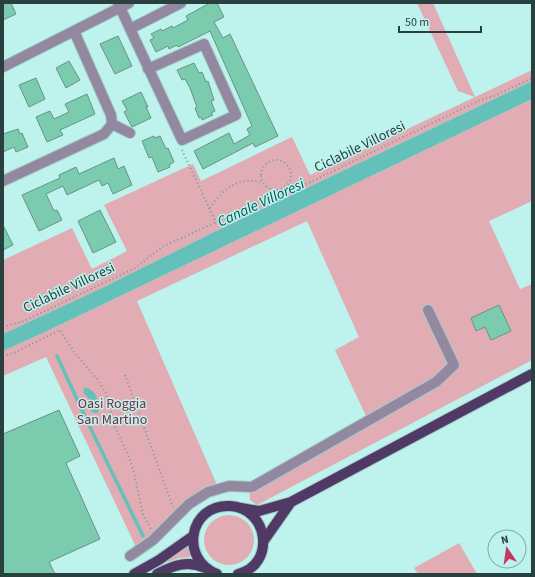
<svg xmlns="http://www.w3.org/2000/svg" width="535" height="577" font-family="'Source Sans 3',sans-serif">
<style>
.green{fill:#e2acb4}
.water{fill:#63c1b9}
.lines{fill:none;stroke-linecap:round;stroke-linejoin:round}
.stream{stroke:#63c1b9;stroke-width:3.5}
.building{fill:#7bcbae;stroke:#689483}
.minor-casing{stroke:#a0ceca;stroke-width:12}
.major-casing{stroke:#a0ceca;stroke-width:12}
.path{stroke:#759b97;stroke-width:2;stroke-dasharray:1 3;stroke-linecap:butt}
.minor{stroke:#9487a0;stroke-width:10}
.major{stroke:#513965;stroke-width:10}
.labels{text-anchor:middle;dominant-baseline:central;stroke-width:3;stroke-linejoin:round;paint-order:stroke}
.street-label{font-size:14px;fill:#2a403e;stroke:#bdf2ed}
.park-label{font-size:14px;fill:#7f283f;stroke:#bdf2ed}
.water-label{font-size:15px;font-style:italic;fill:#005853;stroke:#bdf2ed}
</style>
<rect width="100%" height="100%" fill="#bdf2ed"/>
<path class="green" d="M417 3H433L475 97 532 70V81L212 233 102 288 3 334V260L72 228 92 269 127 251 104 205 193 164 201 181 292 137 310 175 475 97 458 91Z
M532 99V201L489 221 520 289 532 284V360L257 505 250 500 249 489 366 416 335 350 359 337 307 221 137 301 217 485 152 537 136 547 46 357 3 376V351L45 332Z
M204 540a25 25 0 1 1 50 0a25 25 0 1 1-50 0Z
M459 543 477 574H418L414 568Z
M188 546 191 557 179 558 167 562 166 560 179 553Z"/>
<path class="water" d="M532 81V99L45 332 3 351V334L102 288 212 233Z
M85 387C97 391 100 401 98 413H94L91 411 89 399 83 392Z"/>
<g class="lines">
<path class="stream" d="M57 356 87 421 143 536"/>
</g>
<path class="building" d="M3 3H11L16 14 3 20Z
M210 3H217L224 17 214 22 223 38 230 34 278 136 255 147 253 143 203 169 194 151 229 133 234 144 250 135 247 129 252 126 210 31 178 47 177 45 169 49 168 46 156 52 150 40 154 38 151 34 161 29 162 31 172 26 173 28 188 20 186 16Z
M118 36 132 66 115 74 100 44Z
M69 61 80 80 66 88 56 68Z
M194 63 199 73 202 72 206 82 208 81 214 100 211 101 215 111 211 113 213 115 202 120 201 117 199 118 195 108 197 107 190 88 185 79 182 80 177 70Z
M36 78 45 99 29 107 19 85Z
M141 92 148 107H146L151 118 132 127 124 112 127 110 122 101Z
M87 94 95 114 60 130 63 135 47 142 36 117 50 111 54 119 69 112 65 104Z
M18 129 20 134 22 133 28 147 16 152 14 147 3 152V134Z
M154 136 155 138 160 136 166 149 168 148 174 162 169 165 170 167 158 172 152 157 149 158 142 141Z
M114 158 118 169 124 166 132 185 113 194 108 183 102 186 99 180 67 195 63 186 46 194 54 211 57 210 62 220 39 231 22 195 60 178 59 175 76 167 79 174Z
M100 210 116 242 93 253 78 221Z
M3 225 13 245 3 250Z
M499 305 511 331 491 340 485 327 476 331 471 318Z
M59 410 80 456 66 463 100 539 49 562 55 574H3V434Z"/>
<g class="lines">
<defs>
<path id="minor" d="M118 3 182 140 236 115 204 44 148 69
M130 29 181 3
M3 67 129 3
M112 124 130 133
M3 181 104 134 112 124 111 115 74 31
M130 556 153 540 189 504 208 492 229 486 252 487 436 382 454 365 428 310"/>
<path id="major" d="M241 508 259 511 291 502 532 374
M263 542 291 502
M134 574 159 560 193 536
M157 574C174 565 188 560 205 568
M217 574C179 559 189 504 230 506 269 508 276 565 238 574"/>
</defs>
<use href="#minor" class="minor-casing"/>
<use href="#major" class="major-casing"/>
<path class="path" d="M182 150 216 223
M261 175a15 15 0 1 1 30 0a15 15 0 1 1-30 0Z
M210 208C222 189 240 175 263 183
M3 327 24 321 135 268 162 247 284 191 302 186 478 101 496 95 532 78
M3 356 16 352 60 330 74 352 98 380 106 393 113 422 128 455 134 472 143 515 151 529
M125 375 173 507"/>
<use href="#minor" class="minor"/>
<use href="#major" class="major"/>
</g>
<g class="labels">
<g class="street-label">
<text transform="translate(360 147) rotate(-26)">Ciclabile Villoresi</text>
<text transform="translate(69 288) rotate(-25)">Ciclabile Villoresi</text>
</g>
<g class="park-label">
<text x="112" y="404">Oasi Roggia<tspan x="112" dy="16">San Martino</tspan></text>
</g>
<g class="water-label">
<text transform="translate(261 203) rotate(-25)">Canale Villoresi</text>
</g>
</g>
<rect width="535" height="577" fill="none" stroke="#2a403e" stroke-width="8"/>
<g transform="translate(507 549) rotate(347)"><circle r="19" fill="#bdf2ed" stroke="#82aba7"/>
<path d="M0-3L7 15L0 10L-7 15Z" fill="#c5375f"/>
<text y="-6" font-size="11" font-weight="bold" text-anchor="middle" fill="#2a403e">N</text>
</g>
<path d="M399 26v6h82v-6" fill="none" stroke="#2a403e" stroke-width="2"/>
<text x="405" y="26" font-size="12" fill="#2a403e" stroke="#bdf2ed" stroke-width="3" paint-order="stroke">50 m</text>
</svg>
